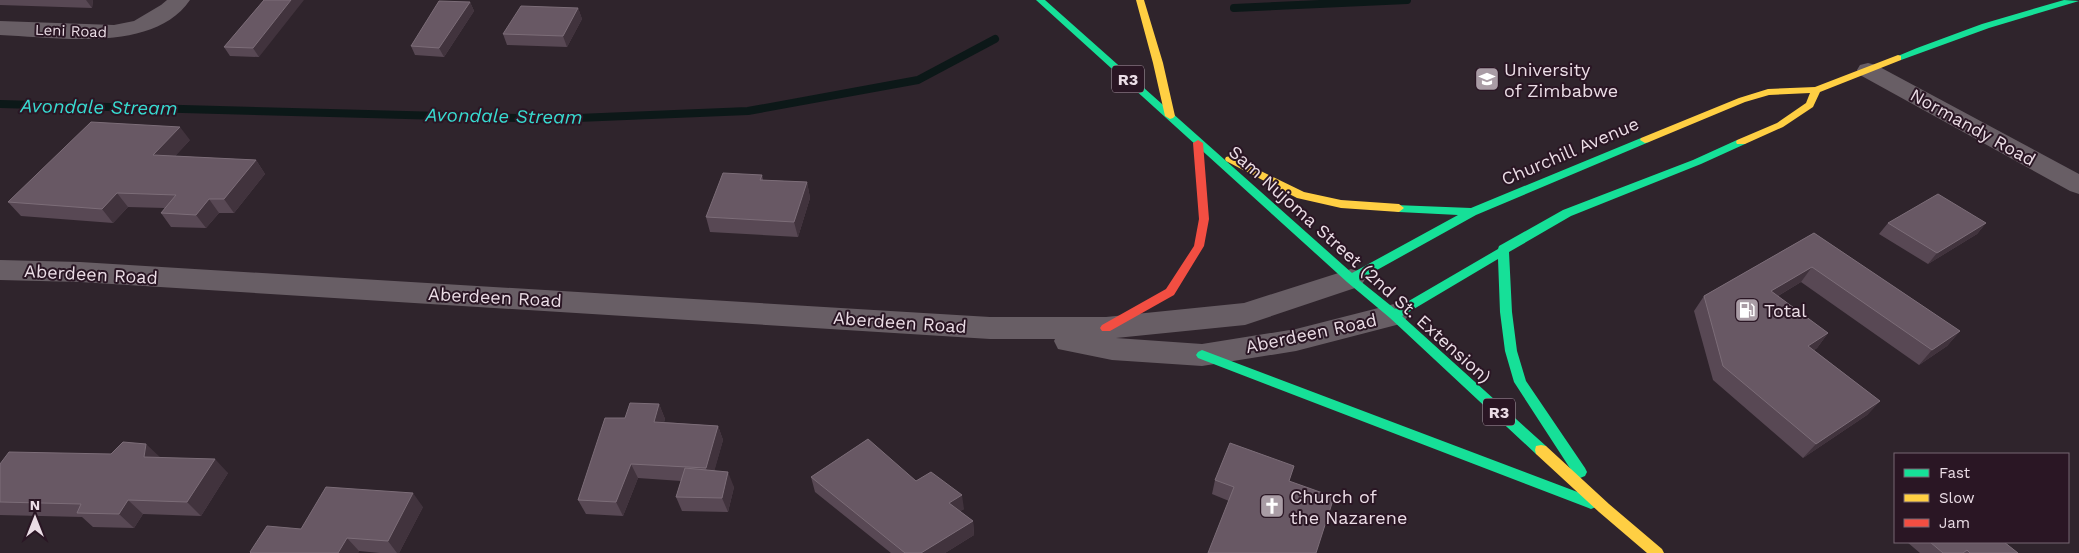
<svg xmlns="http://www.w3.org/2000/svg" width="2079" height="553" font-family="'Work Sans',sans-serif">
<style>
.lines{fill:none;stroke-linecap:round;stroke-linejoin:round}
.stream{stroke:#0c1818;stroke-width:8}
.street{fill:#685e65;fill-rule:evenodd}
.fast{fill:#16e098;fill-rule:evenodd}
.slow{fill:#ffcf43;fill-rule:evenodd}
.jam{fill:#f24e42;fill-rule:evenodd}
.wall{fill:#584854}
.shaded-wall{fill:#41333d}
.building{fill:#685864;stroke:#7c6d78}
.labels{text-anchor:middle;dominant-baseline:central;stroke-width:4;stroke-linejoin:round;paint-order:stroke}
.far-street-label{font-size:15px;fill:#ebdde6;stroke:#2a1624}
.shield{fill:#2a1624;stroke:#b1a1ac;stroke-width:1}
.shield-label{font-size:16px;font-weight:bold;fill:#ebdde6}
.poi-label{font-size:18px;fill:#ebdde6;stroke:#2a1624;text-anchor:start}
.street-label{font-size:18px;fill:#ebdde6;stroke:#2a1624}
.water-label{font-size:19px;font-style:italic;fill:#38dcd1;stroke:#2a1624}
</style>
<rect width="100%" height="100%" fill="#2f242c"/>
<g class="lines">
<path class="stream" d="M1234 8 1407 0
M0 104 553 119 748 111 918 80 995 39"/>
<path class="street" d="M167 0H190C153 54 56 37 0 35V21L114 25 134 21 161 5Z
M1868 63 1876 65 2079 174V194L2070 191 1860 75 1857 70 1860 65Z
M0 260 80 262 990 317H1106L1244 303 1351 269 1361 272 1365 279 1361 286 1245 325 1116 338 1202 344 1296 329 1394 304 1404 307 1408 315 1404 323 1296 351 1202 366 1112 360 1058 349 1054 341 1055 339H990L80 282 0 280Z"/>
<path class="fast" d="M1036 0H1045L1352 273 1458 215 1399 212 1395 211 1394 208 1395 205 1471 208 1641 138H1649L1650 140 1649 142 1476 215 1359 280 1395 309 1498 249 1499 246 1563 210 1693 160 1737 140H1745L1746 142 1745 144 1701 164 1571 216 1509 252 1512 312 1517 351 1526 381 1585 468 1587 472 1585 476 1580 478 1575 476 1514 382 1505 351 1500 312 1498 259 1402 316 1546 446 1547 450 1546 454 1541 455 1536 454 1390 318 1347 282Z
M2064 0 2079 1 1989 28 1901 60H1895L1893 58 1917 48 1982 24Z
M1202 350 1596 499 1598 503 1596 507 1591 509 1586 507 1198 358 1196 355 1198 352Z"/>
<path class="slow" d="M1136 0H1144L1163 63 1175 116 1173 118 1170 119 1165 116 1153 63Z
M1898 55 1901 56V60L1820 92 1813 107 1783 127 1745 144H1737L1736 142 1737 140 1777 123 1806 103 1810 93 1769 95 1745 102 1649 142 1645 143 1640 140 1641 138 1739 98 1768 89 1815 87Z
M1230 156 1304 192 1341 200 1399 204 1404 208 1399 212 1341 208 1297 198 1226 161 1225 159 1226 157Z
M1541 445 1546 446 1609 504 1662 549 1664 553H1647L1599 512 1536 454 1535 450 1536 446Z"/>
<path class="jam" d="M1198 140 1203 143 1209 219 1204 246 1174 295 1110 331H1102L1100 328 1102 325 1166 289 1194 246 1199 219 1193 143Z"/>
</g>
<path class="wall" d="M0 0H93L92 8 0 5Z
M264 0 259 57 230 56 224 47Z
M470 2 474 11 444 57 415 55 411 46Z
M578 8 582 19 567 47 507 45 503 34Z
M190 140 175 156 256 160 265 174 234 213H219L206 228 171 227 161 213 165 208 128 207 113 223 21 216 8 202Z
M762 175 763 180 807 182 810 198 798 237 710 232 706 217Z
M1888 223H1986L1977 234 1928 264 1879 234Z
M1814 233 1960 331 1947 346 1919 365 1801 282 1778 296 1828 333 1817 348 1814 350 1880 401 1867 415 1803 458 1713 380 1694 311 1704 296Z
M659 404 665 419 664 422 718 426 723 440 714 471 734 487 728 512 682 511 676 497 681 481 638 478 623 516 586 514 578 500 625 418Z
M160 457 228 473 201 516 143 514 134 528 93 527 82 517 0 515V464Z
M811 477 916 481 964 509 960 511 973 521 974 535 945 553H891L815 492Z
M1215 480 1290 481 1229 501 1212 494Z
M423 507 399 553H380L359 551 358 553H251Z
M1907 542H2004L2018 553H1920Z"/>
<path class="shaded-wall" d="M86 0H93L92 8Z
M291 0H304L259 57 253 48Z
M470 2 474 11 444 57 439 48Z
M578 8 582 19 567 47 563 36Z
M180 127 190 140 163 169 153 155Z
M256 160 265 174 234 213 224 199Z
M807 182 810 198 798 237 794 222Z
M117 193 128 207 113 223 102 209Z
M209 199 219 213 206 228 196 215Z
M1986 223 1977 234 1928 264 1937 253Z
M1812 267 1801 282 1761 306 1771 291Z
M1960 331 1947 346 1919 365 1932 350Z
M1828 333 1817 348 1797 361 1808 346Z
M1880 401 1867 415 1803 458 1816 444Z
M659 404 665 419 660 436 654 422Z
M718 426 723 440 711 483 706 468Z
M146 444 161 458 144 457Z
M215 459 228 473 201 516 187 502Z
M631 464 638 478 623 516 616 502Z
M728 472 734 487 728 512 722 498Z
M413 493 423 507 399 553H397L388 541Z
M962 495 964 509 951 517 949 503Z
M128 500 143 514 134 528 119 514Z
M973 521 974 535 945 553H921Z
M347 538 359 551 358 553H338Z"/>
<path class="building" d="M264 0H291L253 48 224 47Z
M439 1 470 2 439 48 411 46Z
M521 6 578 8 563 36 503 34Z
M91 122 180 127 153 155 256 160 224 199H209L196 215 161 213 176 195 117 193 102 209 8 202Z
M723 173 762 175 760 180 807 182 794 222 706 217Z
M1938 194 1986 223 1937 253 1888 223Z
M1814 233 1960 331 1932 350 1812 267 1771 291 1828 333 1808 346 1880 401 1816 444 1723 366 1704 296Z
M630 403 659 404 654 422 718 426 706 468 631 464 616 502 578 500 605 418H625Z
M868 439 916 481 931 472 962 495 949 503 973 521 921 553H905L811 477Z
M123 442 146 444 144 457 215 459 187 502 128 500 119 514 77 513 81 504 0 502V464L9 452 111 454Z
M1230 443 1294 466 1289 481 1334 497 1316 553H1208L1234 487 1215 480Z
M685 468 728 472 722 498 676 497Z
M326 487 413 493 388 541 347 538 338 553H251L250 552 267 526 301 529Z
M1930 542H2004L2018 553H1970L1967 550 1963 553H1943Z"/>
<defs>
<symbol id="university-square" viewBox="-11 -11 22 22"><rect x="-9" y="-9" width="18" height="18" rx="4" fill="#a99ca5" stroke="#2a1624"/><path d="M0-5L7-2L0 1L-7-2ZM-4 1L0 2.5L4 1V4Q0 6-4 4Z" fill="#fff"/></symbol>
<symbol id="fuel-square" viewBox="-11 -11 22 22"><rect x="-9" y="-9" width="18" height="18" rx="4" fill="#a99ca5" stroke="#2a1624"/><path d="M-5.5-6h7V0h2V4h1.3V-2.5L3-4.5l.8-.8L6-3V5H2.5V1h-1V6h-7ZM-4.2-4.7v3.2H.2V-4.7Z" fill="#fff"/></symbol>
<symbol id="church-square" viewBox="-11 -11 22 22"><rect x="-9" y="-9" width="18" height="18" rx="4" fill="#a99ca5" stroke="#2a1624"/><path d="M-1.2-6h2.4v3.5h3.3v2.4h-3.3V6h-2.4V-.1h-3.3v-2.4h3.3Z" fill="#fff"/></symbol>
</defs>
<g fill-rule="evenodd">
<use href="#university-square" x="1473" y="65" width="28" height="28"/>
<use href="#fuel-square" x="1733" y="296" width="28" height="28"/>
<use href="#church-square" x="1258" y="492" width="28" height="28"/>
</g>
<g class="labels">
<g class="far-street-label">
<text transform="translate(71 31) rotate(2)">Leni Road</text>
</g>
<g class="shield">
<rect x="1112" y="65.5" width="32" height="27" rx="4"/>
<rect x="1483" y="398.5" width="32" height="27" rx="4"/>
</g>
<g class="shield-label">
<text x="1128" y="79">R3</text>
<text x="1499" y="412">R3</text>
</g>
<g class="poi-label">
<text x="1504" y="69">University<tspan x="1504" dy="21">of Zimbabwe</tspan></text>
<text x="1764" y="310">Total</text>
<text x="1290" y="496">Church of<tspan x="1290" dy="21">the Nazarene</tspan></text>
</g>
<g class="street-label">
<text transform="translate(1973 127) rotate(29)">Normandy Road</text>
<text transform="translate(1570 151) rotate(-23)">Churchill Avenue</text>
<text transform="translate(1360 264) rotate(42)">Sam Nujoma Street (2nd St. Extension)</text>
<text transform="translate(91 274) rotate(3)">Aberdeen Road</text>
<text transform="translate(495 297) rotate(3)">Aberdeen Road</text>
<text transform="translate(900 322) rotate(4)">Aberdeen Road</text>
<text transform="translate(1311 333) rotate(-12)">Aberdeen Road</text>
</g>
<g class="water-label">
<text transform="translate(99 107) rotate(1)">Avondale Stream</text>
<text transform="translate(504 116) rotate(1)">Avondale Stream</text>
</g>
</g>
<rect x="1894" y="453" width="175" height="90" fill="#2a1624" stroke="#776672"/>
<rect x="1904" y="469" width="25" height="8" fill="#16e098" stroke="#776672"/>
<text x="1939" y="478" font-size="15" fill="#ebdde6">Fast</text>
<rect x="1904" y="494" width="25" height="8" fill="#ffcf43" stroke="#776672"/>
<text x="1939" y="503" font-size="15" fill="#ebdde6">Slow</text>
<rect x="1904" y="519" width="25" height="8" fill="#f24e42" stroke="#776672"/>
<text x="1939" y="528" font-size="15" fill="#ebdde6">Jam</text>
<g transform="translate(35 518)" stroke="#2a1624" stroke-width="4" paint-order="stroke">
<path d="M0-4L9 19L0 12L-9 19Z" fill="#ebdde6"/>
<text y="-8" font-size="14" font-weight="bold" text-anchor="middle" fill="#ebdde6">N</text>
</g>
</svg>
